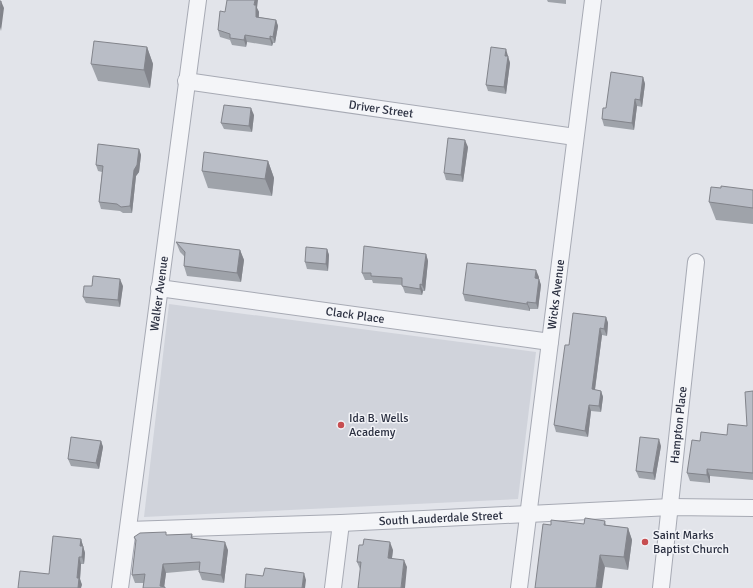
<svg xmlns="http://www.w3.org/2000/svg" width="753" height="588" font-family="Signika,sans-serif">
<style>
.built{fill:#d0d3db}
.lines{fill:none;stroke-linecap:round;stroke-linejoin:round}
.minor-casing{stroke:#a7aab4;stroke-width:18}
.minor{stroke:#f4f5f8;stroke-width:16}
.wall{fill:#9fa3aa}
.shaded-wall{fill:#82848b}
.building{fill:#b9bdc6;stroke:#82848b}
.poi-dot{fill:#c74e51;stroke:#f2f3f7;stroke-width:1.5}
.labels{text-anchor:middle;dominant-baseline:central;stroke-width:3;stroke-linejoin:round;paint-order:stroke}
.street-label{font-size:12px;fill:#2b3041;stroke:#f2f3f7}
.poi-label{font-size:12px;fill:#2b3041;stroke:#f2f3f7;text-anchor:start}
</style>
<rect width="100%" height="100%" fill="#e2e4ea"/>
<path class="built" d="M169 304 536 352 518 499 144 517Z"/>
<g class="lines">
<defs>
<g id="minor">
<path id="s1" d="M186 81 575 137"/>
<path id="s2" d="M159 288 550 342"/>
<path id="s3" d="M128 530 341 523 671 507 753 508"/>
<path id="s4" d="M120 588 198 0"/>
<path d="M333 588 341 523"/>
<path id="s5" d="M519 588 593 0"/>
<path id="s6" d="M661 588 696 262"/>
</g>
</defs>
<use href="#minor" class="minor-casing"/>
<use href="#minor" class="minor"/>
</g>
<path class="wall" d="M547 0H566V4L548 2Z
M257 8 259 12V17L276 20 278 26 275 43H273L272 46 247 42 246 47 232 45 230 40 220 37 218 30 225 12Z
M147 47 153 64 150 88 98 81 91 64Z
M508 55V57L510 63 506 94 488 91 486 85Z
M643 77 645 84 642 107 637 106 634 130 604 126 602 119 606 108Z
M254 115 252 132 224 129 221 123Z
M468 147 463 182 446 180 444 173Z
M139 149 141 155 139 172 136 176 132 213H123L120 211 101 209 99 202 102 172 98 171 96 165Z
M268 161 274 178 272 196 208 188 202 171Z
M721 188 753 190V224L716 220 709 202Z
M176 242 240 250 244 260 241 282 187 276 184 266 185 257 180 252Z
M327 249 329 255 328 271 307 269 305 262Z
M426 254 428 261 425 291H423L422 295 405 293 402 285 373 283 372 280H365L362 273Z
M539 277V279L541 285 538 309H530V311L465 301 463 294Z
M92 286H123L120 307 86 303 83 297Z
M606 317 608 323 607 336 602 335 595 390 601 391 603 397 601 412 591 411 588 437 556 432 554 425 569 345Z
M753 391V480L710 476V483L690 481 687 473 700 441 727 435 747 426Z
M101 441 103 447 99 469 71 466 68 459Z
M661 446 655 480 639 478 636 471Z
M605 521 606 525 628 528 632 540 628 570 605 567 551 525 584 524Z
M192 534 193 538 228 550 224 583 202 580 199 572V570L166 573 164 587H165V588H143L144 583H135L132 575 136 542 134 537Z
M81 539 85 553 84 564H81L80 579 82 585 49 574Z
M393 550 392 558 407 567 360 569 357 562Z"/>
<path class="shaded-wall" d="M255 0H258L257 8 259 12 258 24 256 17 254 5Z
M1 1 4 8 1 31 0 27V14Z
M276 20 278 26 275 43 273 37Z
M245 35 247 42 246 47 244 40Z
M270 36 273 43 272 46 270 39Z
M147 47 153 64 150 88 144 70Z
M506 49 510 63 506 94 504 87 505 56Z
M643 77 645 84 642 107 640 100Z
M635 99 637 106 634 130 632 123Z
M251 108 254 115 252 132 249 126Z
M465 140 468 147 463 182 461 175Z
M139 149 141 155 139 172 136 176 132 213 130 206 134 170Z
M268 161 274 178 272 196 265 179Z
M327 249 329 255 328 271 326 264Z
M240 250 244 260 241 282 237 273Z
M426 254 428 261 425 291 422 285Z
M536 270 539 277 538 285 535 278Z
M120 279 123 286 120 307 118 300Z
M539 279 541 285 538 309 536 303Z
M420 284 423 291 422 295 420 289Z
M527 302 530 309V311L527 304Z
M606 317 608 323 607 336 604 329Z
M600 328 602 335 594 396 592 389Z
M601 391 603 397 601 412 599 406Z
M589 405 591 411 588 437 585 431Z
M659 439 661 446 655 480 653 473Z
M101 441 103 447 99 469 96 463Z
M707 469 710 476V483L707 475Z
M628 528 632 540 628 570 624 557Z
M81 539 85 553 84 564 82 557 80 546Z
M225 542 228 550 224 583 221 575Z
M390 542 393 550 391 565 388 558Z
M600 555 605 567 602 588H596Z
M79 557 81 564 80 579 82 585 81 588H78L77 578Z
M404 560 407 567 405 588H401Z
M163 564 166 573 164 588 160 586Z
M304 573 306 580 305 588H302Z"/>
<path class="building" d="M227 0H255L254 5H256V17L276 20 273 37 270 36V39L245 35 244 40 230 38V34L218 30 220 11 225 12Z
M0 1H1L0 14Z
M94 41 147 47 144 70 91 64Z
M491 47 506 49 505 56H508L504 87 486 85Z
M611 72 643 77 640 100 635 99 632 123 602 119 603 108H606Z
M224 105 251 108 249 126 221 123Z
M448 138 465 140 461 175 444 173Z
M98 144 139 149 137 165 134 170 130 206 121 207 117 204 99 202 103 166 96 165Z
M204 152 268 161 265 179 202 171Z
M721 186 753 190V208L709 202 711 187 721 188Z
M176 242 240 250 237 273 184 266 185 252Z
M364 246 426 254 422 285 420 284V289L402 286V278L371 276V273H362Z
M306 247 327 249 326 264 305 262Z
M467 263 536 270 535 278 539 279 536 303 527 302V304L463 294Z
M93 276 120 279 118 300 83 297 84 286H92Z
M573 313 606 317 604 329 600 328 592 389 601 391 599 406 589 405 585 431 554 425 565 345H569Z
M753 391V473L707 469V475L687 473 692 440 700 441 701 432 727 435 728 424 747 426 745 392Z
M71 437 101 441 96 463 68 459Z
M640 437 659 439 653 473 636 471Z
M585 518 605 521 604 525 628 528 624 557 600 555 596 588H535L543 524 551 525V520L584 524Z
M166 532V535L192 534 191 538 225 542 221 575 199 572 200 562 163 564 160 586 165 587V588H143L145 574 132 575 136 540 134 537 140 533Z
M53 536 81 539 80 546H83L82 557H79L77 578H79L78 588H18L20 571 49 574Z
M364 539 390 542 388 558 404 560 401 588H358L361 562H357L359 545H363Z
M265 568 304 573 302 588H245L246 574 263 576Z"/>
<g class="poi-dot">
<circle cx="341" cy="425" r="4"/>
<circle cx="645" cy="542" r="4"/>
</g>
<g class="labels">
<g class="street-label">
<text stroke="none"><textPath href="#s1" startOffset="197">Driver Street</textPath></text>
<text stroke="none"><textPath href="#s4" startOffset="297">Walker Avenue</textPath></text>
<text stroke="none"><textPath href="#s5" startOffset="296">Wicks Avenue</textPath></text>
<text stroke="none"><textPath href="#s2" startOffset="198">Clack Place</textPath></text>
<text stroke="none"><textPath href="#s6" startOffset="164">Hampton Place</textPath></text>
<text stroke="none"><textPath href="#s3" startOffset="313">South Lauderdale Street</textPath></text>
</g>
<g class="poi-label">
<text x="349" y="418">Ida B. Wells<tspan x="349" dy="14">Academy</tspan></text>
<text x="653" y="535">Saint Marks<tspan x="653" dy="14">Baptist Church</tspan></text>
</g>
</g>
</svg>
